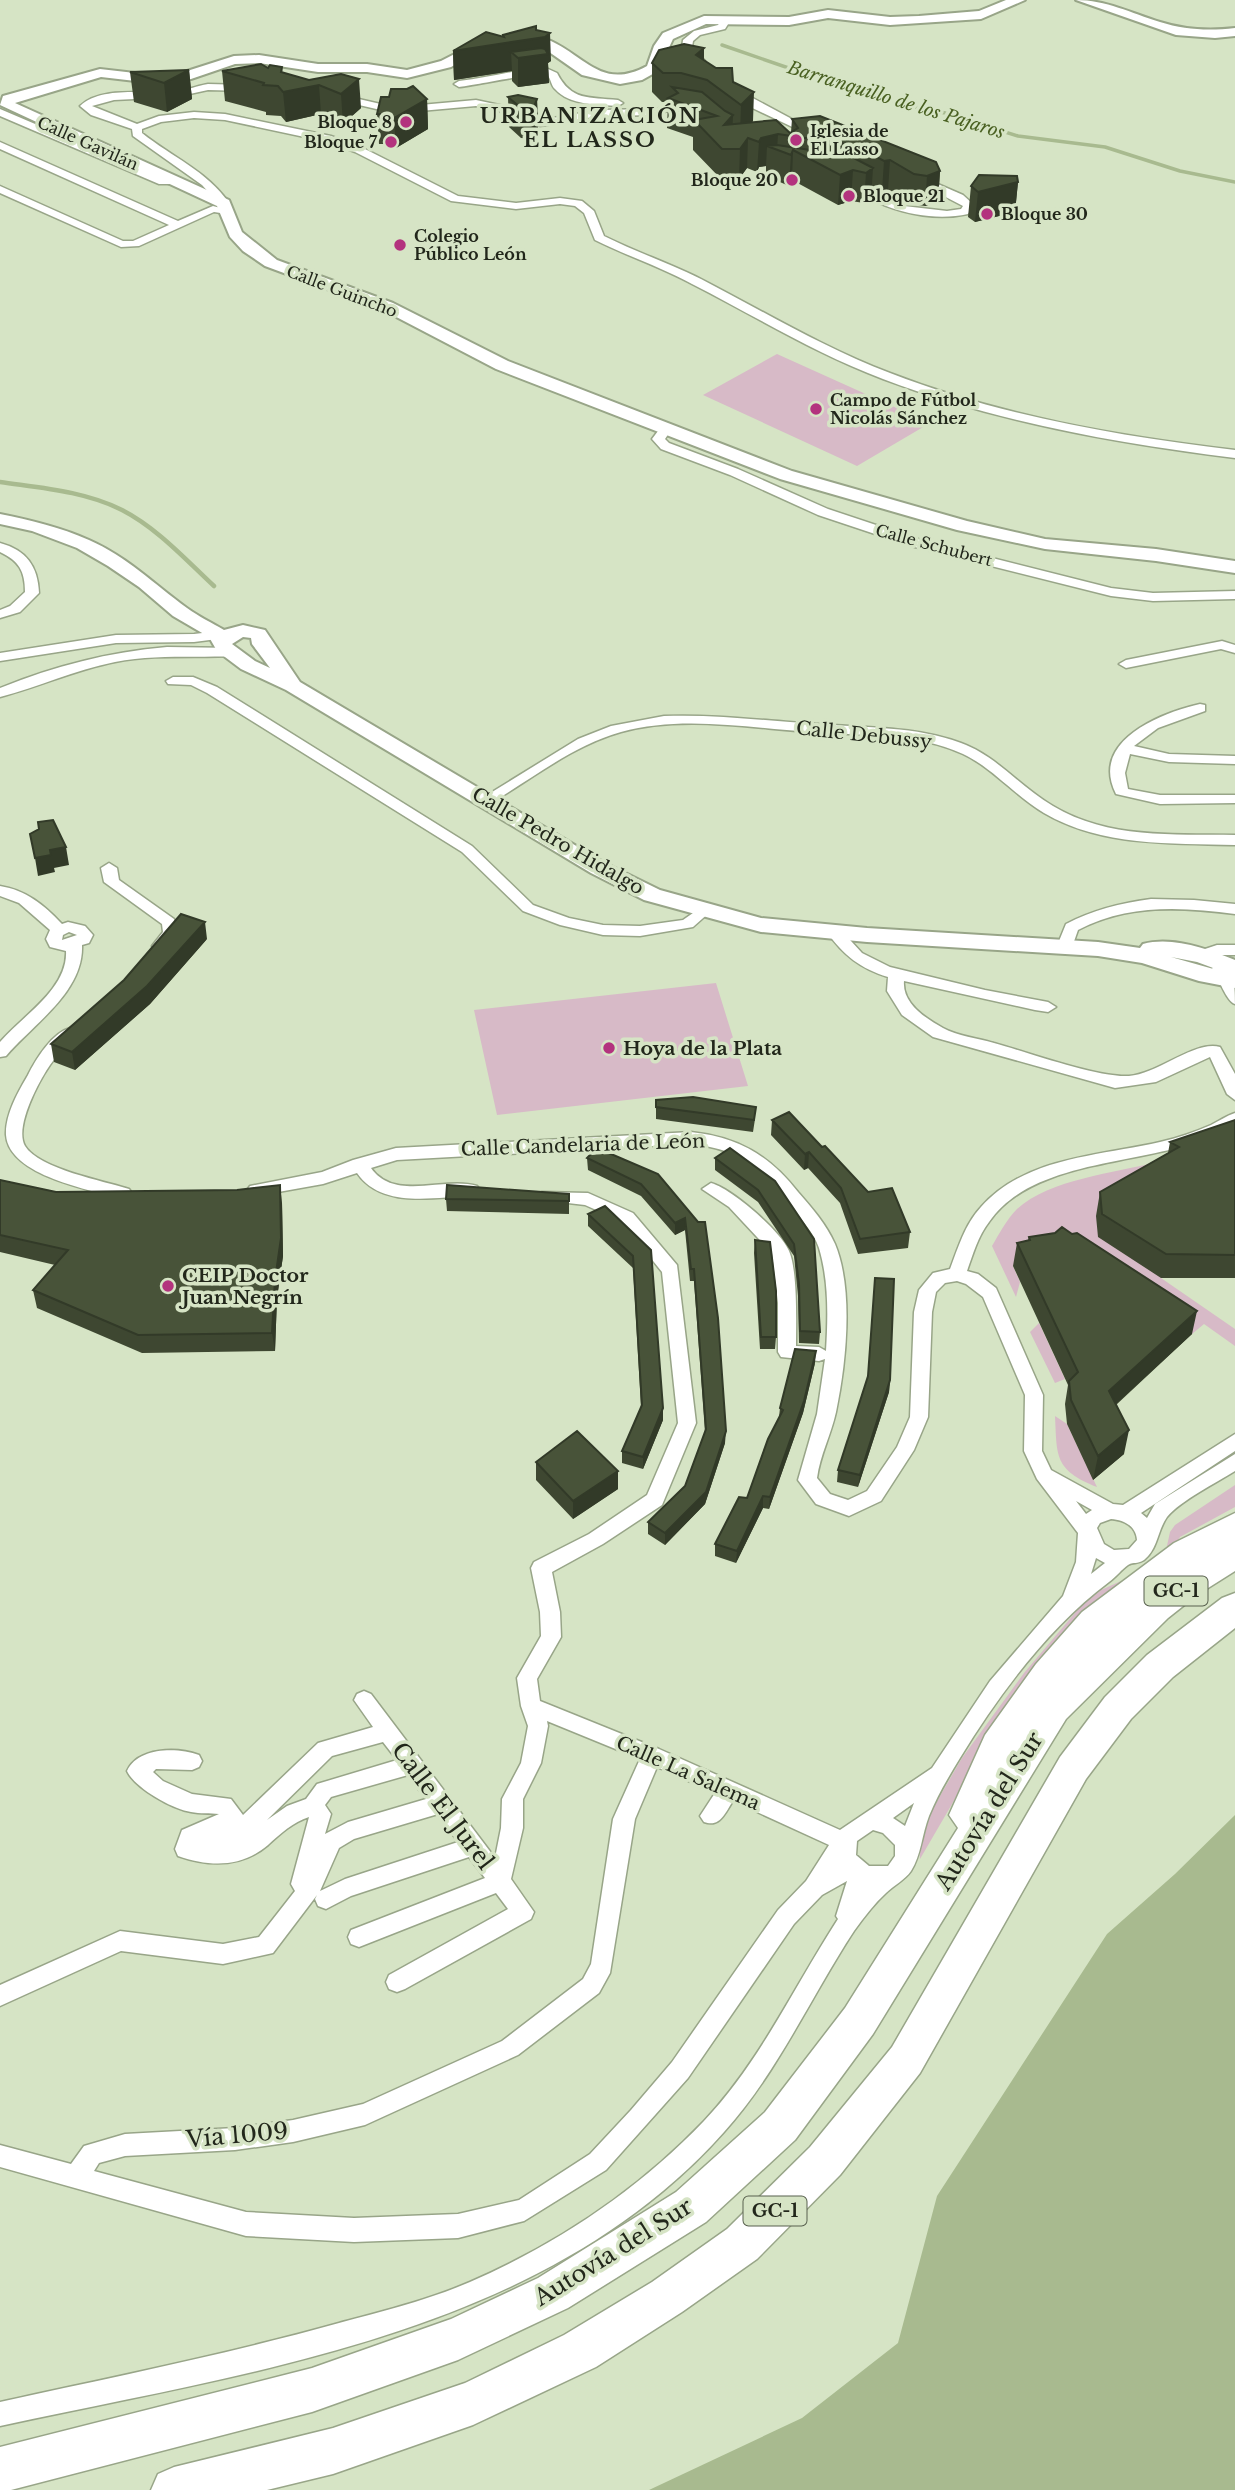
<svg xmlns="http://www.w3.org/2000/svg" width="1235" height="2490" font-family="'Libre Baskerville',serif">
<style>
.green{fill:#d7bac7}
.water{fill:#a8ba8f}
.lines{fill:none;stroke-linecap:round;stroke-linejoin:round}
.stream-far1{stroke:#a8ba8f;stroke-width:3.5}
.stream{stroke:#a8ba8f;stroke-width:4.5}
.street-casing{stroke:#98a588;stroke-width:3}
.secondary-casing{stroke:#98a588;stroke-width:4}
.highway-casing{stroke:#98a588;stroke-width:3}
.street{fill:#fff;fill-rule:evenodd}
.secondary{fill:#fff;fill-rule:evenodd}
.highway{fill:#fff;fill-rule:evenodd}
.wall{fill:#3e4731}
.shaded-wall{fill:#323a28}
.building{fill:#485339;stroke:#323a28;stroke-width:2}
.poi-dot{fill:#b3337e;stroke:#d6e4c5;stroke-width:2.5}
.labels{text-anchor:middle;dominant-baseline:central;stroke-width:7;stroke-linejoin:round;paint-order:stroke}
.far-poi-label{font-size:16px;font-weight:bold;fill:#22271b;stroke:#d6e4c5;text-anchor:start}
.far-street-label{font-size:16px;fill:#22271b;stroke:#d6e4c5}
.far-water-label{font-size:18px;font-style:italic;fill:#496021;stroke:#d6e4c5}
.shield{fill:#d6e4c5;stroke:#58604e;stroke-width:2}
.shield-label{font-size:18px;font-weight:bold;fill:#22271b}
.street-label{font-size:19px;fill:#22271b;stroke:#d6e4c5}
.poi-label{font-size:19px;font-weight:bold;fill:#22271b;stroke:#d6e4c5;text-anchor:start}
.far-district-label{font-size:21px;font-weight:bold;letter-spacing:2px;fill:#22271b;stroke:#d6e4c5}
.near-street-label{font-size:23px;fill:#22271b;stroke:#d6e4c5}
</style>
<rect width="100%" height="100%" fill="#d6e4c5"/>
<path class="green" d="M777 354 930 423 857 466 703 395Z
M716 983 748 1086 497 1115 474 1010Z
M1157 1162 1161 1278 1235 1329V1346L1204 1324 1192 1334 1073 1257 1013 1266 1020 1282 1016 1297 992 1246C999 1234 1007 1219 1017 1209 1050 1179 1115 1173 1157 1162Z
M1039 1323 1065 1379 1055 1383 1030 1332Z
M1055 1416 1067 1424 1097 1487C1054 1470 1057 1456 1055 1416Z
M1235 1485V1507L1180 1537 1169 1555 973 1768 920 1859 918 1834 962 1758 1024 1673 1080 1607 1101 1590 1139 1573 1165 1555 1170 1532 1175 1525Z"/>
<path class="water" d="M1235 1815V2490H649L802 2418 898 2343 937 2196 1107 1934 1175 1874Z"/>
<g class="lines">
<path class="stream-far1" d="M722 45 809 75 849 82 899 104 945 113 1018 136 1105 147 1180 171 1235 182"/>
<path class="stream" d="M0 482C41 488 84 491 122 510 157 528 185 559 214 586"/>
<defs>
<path id="street" d="M722 19 730 21 725 29 700 35 693 41 692 47 705 61 696 63 682 48 683 40 694 31 718 25Z
M546 68 557 73C571 101 589 97 618 100L623 103 618 106C597 104 570 106 555 89 551 86 551 78 547 75 540 71 473 86 459 87L454 84 459 81C489 78 516 69 546 68Z
M208 84 247 85 252 88 247 91 208 90 176 97 114 100 92 106 137 124 159 116 194 112 225 114 331 136 363 148 458 196 516 203 560 198 582 201 594 211 604 236C636 252 669 263 701 279 763 311 824 348 890 373 1001 416 1117 436 1235 450V458C1115 443 997 422 883 379 816 354 755 316 692 284 661 267 627 256 595 240L584 213 575 206 560 204 516 209 451 201 355 152 328 142 225 120 194 118 161 122 142 129V133C172 157 207 171 229 203L220 205 202 185 133 136 132 129 91 115 80 106C102 85 147 95 176 91 187 90 197 86 208 84Z
M734 88 816 132 807 134 746 105 730 93V89Z
M337 94 385 105 409 106 476 100 504 106 528 118 541 120 599 110 657 109 669 105 674 108 658 115 599 116 541 126 521 123 497 110 476 106 409 112 385 111 333 99 332 97Z
M0 109 164 179 175 178 180 181 175 184H159L0 116Z
M0 142 178 221 213 206 232 211 227 214 214 212 139 246 121 247 0 193V186L123 241H133L169 225 0 149Z
M917 175 963 195 974 205 968 214C928 223 875 209 845 181L854 179 904 206 947 211 961 209 963 206 913 180 912 178Z
M665 426 671 430 665 439 669 443 738 469 828 509 921 540 1111 588 1153 593 1235 591V599L1153 601 1111 596 911 546 818 515 730 475 661 449 652 439 661 427Z
M0 543C26 550 38 566 39 593L20 612 0 618V610L10 606 25 592C25 571 19 561 0 552Z
M228 630 233 631V637L194 642 116 643 0 661V653L116 635 194 634Z
M1222 641 1235 645V653L1221 649 1126 668 1119 664 1126 660Z
M167 647 235 648 242 652 235 656C194 658 155 654 115 662 74 670 39 687 0 697V688C54 666 109 652 167 647Z
M173 677H193L217 687 472 846 533 905 569 918 603 925 640 926 683 920 703 906 711 911 693 927 640 936 603 935 560 925 523 911 462 852 207 693 191 685 168 684 166 681Z
M1200 704 1205 705V711L1158 728 1134 746 1169 754 1235 756V764L1169 762 1130 754 1125 773 1128 789 1160 795H1235V803L1160 804 1116 794C1089 741 1161 713 1200 704Z
M664 716C716 714 767 721 818 724 866 728 916 726 961 743 997 756 1020 787 1053 806 1108 839 1173 834 1235 835V845C1170 843 1102 847 1044 813 1015 796 993 768 963 754 916 732 861 736 811 732 749 728 682 715 621 732 574 745 533 778 491 803H481L479 800 578 739 611 726Z
M109 863 117 868 119 880 174 919 179 933 166 950H154L152 946 163 932 162 924 104 882 101 868Z
M0 886C26 890 44 905 62 924L68 922 85 926 93 935 89 943 82 945C84 992 33 1024 6 1056L0 1057V1042C22 1016 68 989 66 951L50 947 46 939 50 930 19 903 0 896ZM69 932 77 935 62 940 63 935Z
M1151 899 1194 900 1235 904V914C1181 907 1128 904 1078 930L1071 950H1059L1057 946 1066 924C1093 910 1120 903 1151 899Z
M835 927 840 929 862 953 890 967 985 990 1048 1002 1056 1007 1048 1012 1035 1010 904 981C902 1003 925 1018 943 1028 957 1036 978 1038 994 1043 1027 1052 1098 1078 1129 1076 1158 1074 1195 1040 1220 1047L1235 1074V1100L1227 1094 1210 1057 1156 1082 1115 1088 933 1037 902 1015 887 991 888 977C861 969 843 955 827 932Z
M1217 945H1235V955H1219L1205 960 1197 955 1199 951Z
M1220 963C1235 968 1235 989 1235 1004 1226 1001 1219 978 1212 968Z
M70 1028 78 1033C70 1045 58 1053 50 1065 39 1081 14 1127 25 1146 39 1169 104 1181 129 1189L132 1193 129 1197 123 1199C91 1190 9 1176 6 1135 5 1115 18 1092 28 1075 36 1059 52 1033 70 1028Z
M1235 1113V1127C1164 1167 1036 1153 989 1222 978 1236 973 1254 967 1271L978 1274 996 1288 1043 1395 1042 1451 1051 1470 1113 1504 1123 1505 1235 1434V1451L1141 1513 1147 1518 1155 1504 1235 1454V1471C1216 1483 1180 1501 1167 1517 1157 1531 1158 1549 1144 1560 1136 1565 1135 1561 1128 1565 1122 1569 1116 1577 1109 1582 1049 1627 999 1694 960 1758 949 1776 937 1796 929 1816 922 1834 921 1856 911 1871 905 1880 894 1885 886 1893 874 1904 864 1917 854 1931 810 1998 778 2072 724 2132 543 2335 251 2371 0 2426V2402C113 2377 228 2354 339 2323 384 2311 428 2300 470 2282 557 2244 638 2190 704 2121 760 2062 794 1987 838 1919L836 1916 847 1881 822 1895 794 1924 688 2078 606 2170 524 2221 458 2238 354 2242 246 2236 0 2167V2145L71 2164 84 2146 125 2134 235 2128 293 2120 363 2104 502 2041 583 1979 591 1964 613 1819 640 1759 547 1721 548 1726 541 1763 523 1799V1828L511 1879 534 1912 531 1919 405 1989 397 1992 389 1989 386 1982 389 1975 508 1909 496 1893 359 1947 351 1944 348 1937 351 1930 485 1878 469 1857 351 1896 326 1909 318 1906 315 1899 317 1895 273 1953 223 1964 121 1951 0 2006V1985L120 1931 223 1944 259 1937 295 1891 291 1884 309 1817C293 1822 280 1834 268 1845 241 1868 210 1867 178 1856L175 1849 182 1830 219 1814C210 1813 200 1814 191 1812 172 1809 135 1788 127 1771 138 1747 177 1747 199 1755L202 1761 199 1767 192 1770 156 1769 153 1772 163 1781 192 1794 231 1799 243 1815 318 1743 373 1727 354 1700 357 1694 364 1691 371 1694 495 1858 501 1828 502 1799 521 1763 528 1726 521 1706 517 1678 541 1636 540 1612 531 1568 534 1562 589 1534 647 1495 678 1423 662 1272 621 1221 585 1205 542 1200 539 1196 542 1192 588 1193 633 1213 677 1265 696 1423 662 1505 603 1544 552 1572 560 1612 561 1637 537 1679 540 1701 659 1749 840 1830 932 1768 990 1681 1063 1596 1076 1562 1078 1533 1037 1479 1024 1451 1025 1395 983 1297 966 1284 957 1281 945 1283 936 1292 932 1312 928 1417 914 1450 881 1501 849 1516 816 1504 798 1480 817 1414 825 1359 819 1361 781 1357 778 1352V1303L772 1253 729 1207 702 1189 711 1183C732 1189 778 1229 788 1249 798 1267 796 1324 796 1346L819 1347 826 1351C828 1317 829 1281 819 1248 814 1233 802 1220 792 1208 761 1170 742 1149 691 1144L397 1160 371 1168C395 1202 444 1176 477 1186L480 1190 471 1196C433 1197 382 1209 357 1173L323 1184 256 1196 247 1190 250 1186 322 1172 353 1160 396 1148 691 1132C738 1137 769 1155 798 1192 812 1208 826 1224 835 1244 854 1290 846 1364 836 1412 831 1435 820 1455 817 1478L830 1494 848 1500 867 1491 897 1447 910 1417 914 1312 919 1290 933 1273 950 1269C958 1248 965 1224 981 1207 1025 1157 1099 1156 1160 1142 1177 1138 1195 1132 1211 1125 1219 1121 1226 1116 1235 1113ZM1076 1501 1092 1510 1086 1514ZM1111 1519C1124 1520 1136 1526 1137 1540L1129 1549 1114 1550 1104 1544 1097 1528 1100 1523ZM1096 1558 1105 1563 1091 1574ZM383 1742 397 1760 317 1784 306 1799 287 1806 267 1820 332 1756ZM657 1767 715 1793 700 1816 704 1822C720 1828 725 1813 733 1801L829 1845 806 1881 778 1910 672 2062 631 2110 590 2154 519 2200 458 2214 354 2218 246 2212 94 2171 99 2163 125 2156 235 2150 293 2142 365 2125 518 2055 599 1993 610 1973 635 1819ZM408 1775 426 1799 348 1822 325 1834 331 1814 325 1805 331 1797ZM914 1803 905 1826 893 1818ZM438 1814 458 1842 345 1879 320 1891 339 1848 354 1839ZM873 1830 883 1833 895 1845V1856L888 1866H869L856 1855 857 1841Z"/>
<path id="secondary" d="M1006 0H1025L981 19 890 25 828 18 789 25 706 24 673 39 658 71 642 80 620 84 582 75 542 47 513 42 511 39 518 35C528 37 542 37 551 41 587 58 603 90 647 66L654 46 663 33 704 16 789 17 828 10 890 17 919 16 979 11Z
M1076 0C1106 0 1131 13 1160 22 1185 30 1209 31 1235 28V36L1215 38 1176 35Z
M482 40 489 44 487 47 451 67 407 78 367 72H318L259 63 235 64 191 79 161 84 101 77 15 103 229 200 242 232 277 260 393 303 508 361 792 471 967 521 1045 539 1156 549 1235 561V573L1156 561 1045 549 957 530 780 479 496 369 381 309 265 266 243 251 230 237 217 206 0 105 3 96 100 69 161 76 184 72 234 56 259 55 318 64H367L407 70 441 61Z
M0 514C30 520 60 527 89 540 126 556 154 584 187 608 198 616 212 623 224 630L243 625 265 630 300 682 605 863 660 890 761 918 867 928 1098 942 1140 948 1143 944C1172 936 1208 949 1235 960V988L1199 981 1142 963 1098 956 867 942 761 932 644 900 591 873 286 690 241 669 217 651 209 637 173 616 139 587 108 566 77 548 32 531 0 524ZM243 637 251 638 252 644 270 668 255 661 232 644ZM1171 957 1197 962 1224 972Z"/>
<path id="highway" d="M1235 1513V1571L1197 1595 1168 1618 1066 1719 873 2034 795 2140 706 2222 568 2308 458 2360 312 2412 11 2490H0V2447L312 2368 451 2319 538 2278 676 2192 765 2112 845 2008 958 1828 949 1815 985 1735 1036 1664 1082 1612 1174 1543Z
M1235 1593V1628L1173 1677 1131 1719 1086 1779 920 2073 840 2175 757 2259 682 2312 596 2367 473 2425 333 2474 267 2490H151L158 2474 174 2467 333 2428 465 2383 564 2335 652 2282 727 2229 810 2147 892 2047 1060 1757 1105 1697 1147 1655 1222 1598Z"/>
</defs>
<use href="#street" class="street-casing"/>
<use href="#secondary" class="secondary-casing"/>
<use href="#highway" class="highway-casing"/>
<use href="#street" class="street"/>
<use href="#secondary" class="secondary"/>
<use href="#highway" class="highway"/>
</g>
<path class="wall" d="M536 30 551 61 548 63 549 83 518 87 512 81V71L454 80 453 51 503 37V35Z
M704 48V60L716 68 733 82 753 121 751 123 790 133 791 132 792 119 940 171 938 202 925 206 912 204 888 190 882 191 871 186V199L864 203 851 201 838 205 792 180 789 186 766 176V166L759 167 757 172 747 168 739 179H721L693 150V137L667 128 668 102H662L652 92V63Z
M268 68 309 80 341 74 361 108 343 124 321 114 286 122 281 116 266 115V112L225 101 222 71Z
M189 70 192 99 167 112 134 102 130 72Z
M508 97 537 99 538 128 534 139 521 138 509 127Z
M427 99 428 129 396 148 393 144H379L377 114Z
M1018 182 1015 212 975 222 968 217 971 186Z
M207 939 150 1004 75 1070 54 1062 51 1044Z
M656 1100 755 1119 753 1132 656 1119Z
M772 1120 822 1147 910 1232 908 1248 858 1254 840 1203 808 1168 804 1170 771 1135Z
M1235 1120V1278H1161L1098 1237 1096 1216 1100 1192 1168 1153 1170 1142Z
M597 1148 698 1222 725 1443 705 1504 665 1545 648 1534V1522L685 1486 705 1432 694 1281H690L685 1230 675 1235 641 1196 588 1170 587 1158Z
M715 1158 775 1181 820 1332 819 1344 799 1343 798 1296 794 1256 758 1202 715 1170Z
M0 1180 56 1192 282 1203 283 1256 277 1298 275 1351 142 1353 37 1308 33 1290 55 1265 0 1252Z
M569 1194V1214L447 1211 446 1199Z
M588 1214 651 1250 663 1408V1420L643 1469 622 1463V1451L641 1407 633 1268 588 1226Z
M1029 1237 1192 1334 1116 1405 1124 1454 1093 1480 1067 1424 1065 1404 1068 1385 1013 1266 1017 1243 1028 1240Z
M755 1240 776 1337 775 1349H760L754 1253Z
M815 1363 803 1413 769 1509 763 1508 736 1563 715 1556V1544L747 1498 779 1417 780 1408Z
M890 1380 889 1392 858 1487 837 1482 838 1470Z
M536 1462 618 1489 573 1519 536 1480Z"/>
<path class="shaded-wall" d="M550 33 551 61 548 63 549 83 518 87V58L511 52 512 71 454 80 453 51Z
M704 48V77L696 55Z
M282 67 284 92 319 85 321 114 286 122 281 72Z
M189 70 192 99 167 112 164 83Z
M359 79 361 108 343 124 341 94Z
M754 92 753 121 740 135 741 105Z
M427 99 428 129 396 148 394 118Z
M537 99 538 128 534 139 533 109Z
M733 115 732 144 724 125Z
M778 134 777 150 767 146 766 166 759 167 757 172 759 142 761 138Z
M748 138 747 168 739 179 740 149Z
M793 150 792 180 789 186 791 155Z
M890 160 888 190 882 191 884 161Z
M873 168 871 199 864 203 866 173Z
M853 170 851 201 838 205 840 175Z
M940 171 938 202 925 206 927 176Z
M1018 182 1015 212 975 222 978 192Z
M66 847 69 865 54 868 55 872 38 876 35 858 50 850Z
M205 922 207 939 150 1004 75 1070 72 1052Z
M809 1152 808 1168 804 1170 805 1154Z
M280 1185 282 1203 283 1256 277 1298 275 1351 272 1333Z
M685 1218V1230L675 1235V1223Z
M1197 1311 1192 1334 1104 1415 1109 1391Z
M816 1351 815 1363 803 1413 769 1509 770 1497Z
M890 1380 889 1392 858 1487 860 1475Z
M663 1408V1420L643 1469V1457Z
M1129 1430 1124 1454 1093 1480 1098 1456Z
M726 1431 725 1443 705 1504 665 1545V1533Z
M618 1471V1489L573 1519V1501Z
M763 1496V1508L736 1563 737 1551Z"/>
<path class="building" d="M536 26V30L550 33 545 37 453 51 486 32 504 37 503 35Z
M684 44 704 48 696 55 716 68H732L733 82 754 92 741 105 707 80 681 73H663L652 63 659 50Z
M541 48 545 49 548 54 518 58 511 52Z
M261 64 268 68 270 65 282 67 281 72 309 80 341 74 359 79 341 94 319 85 283 92 278 86 263 85 264 83 222 71Z
M189 70 164 83 130 72Z
M413 86 427 99 394 118 391 115 377 114 381 97H389L391 89H407Z
M672 87 702 92 725 111 733 115 724 125 776 120 790 133 798 128 792 119 820 116 936 162 940 171 927 176 914 174 890 160 884 161 854 145 778 134 761 138 759 142 748 138 740 149H722L694 120 717 116 668 98 678 93Z
M518 95 537 99 533 109 521 108 508 97Z
M777 145 850 156 873 168 866 173 853 170 840 175 793 150 791 155 767 146Z
M979 175 1017 176 1018 182 978 192 971 186Z
M53 820 66 847 50 850 51 855 35 858 30 834 39 829 38 822Z
M181 914 205 922 147 986 72 1052 51 1044 124 980Z
M693 1097 756 1107 754 1120 656 1107V1100Z
M789 1112 822 1147 825 1146 868 1192 892 1188 910 1232 860 1239 841 1188 809 1152 805 1154 772 1120Z
M1235 1120V1255L1166 1254 1102 1214 1100 1192 1179 1147 1170 1142Z
M597 1148 658 1174 698 1222H705L718 1318 726 1431 706 1492 665 1533 648 1522 685 1486 706 1429 694 1269H691L685 1218 675 1223 641 1184 587 1158Z
M730 1148 775 1181 814 1239 820 1332 800 1331 799 1284 794 1244 758 1190 715 1158Z
M0 1180 56 1192 237 1190 280 1185 281 1238 275 1280 272 1333 138 1335 33 1290 68 1250 0 1235Z
M447 1185 569 1194V1201L446 1199Z
M605 1206 651 1250 663 1408 643 1457 622 1451 642 1405 633 1256 588 1214Z
M1062 1227 1072 1234 1077 1233 1197 1311 1109 1391 1129 1430 1098 1456 1071 1400 1069 1381 1078 1372 1017 1243 1030 1240 1029 1237 1055 1233Z
M755 1240 770 1242 776 1291V1337H761Z
M875 1278 894 1279 890 1380 860 1475 838 1470 868 1376Z
M795 1349 816 1351 804 1401 770 1497 763 1496 737 1551 715 1544 739 1497 747 1498 768 1439 783 1410 780 1408Z
M577 1431 618 1471 573 1501 536 1462Z"/>
<g class="poi-dot">
<circle cx="406" cy="122" r="7"/>
<circle cx="796" cy="140" r="7"/>
<circle cx="391" cy="142" r="7"/>
<circle cx="792" cy="180" r="7"/>
<circle cx="849" cy="196" r="7"/>
<circle cx="987" cy="214" r="7"/>
<circle cx="400" cy="245" r="7"/>
<circle cx="816" cy="409" r="7"/>
<circle cx="609" cy="1048" r="7"/>
<circle cx="168" cy="1286" r="7"/>
</g>
<g class="labels">
<g class="far-poi-label">
<text x="392" y="122" text-anchor="end">Bloque 8</text>
<text x="810" y="131">Iglesia de<tspan x="810" dy="18">El Lasso</tspan></text>
<text x="377" y="142" text-anchor="end">Bloque 7</text>
<text x="778" y="180" text-anchor="end">Bloque 20</text>
<text x="863" y="196">Bloque 21</text>
<text x="1001" y="214">Bloque 30</text>
<text x="414" y="236">Colegio<tspan x="414" dy="18">Público León</tspan></text>
<text x="830" y="400">Campo de Fútbol<tspan x="830" dy="18">Nicolás Sánchez</tspan></text>
</g>
<g class="far-street-label">
<text transform="translate(88 143) rotate(24)">Calle Gavilán</text>
<text transform="translate(342 291) rotate(21)">Calle Guincho</text>
<text transform="translate(934 545) rotate(15)">Calle Schubert</text>
</g>
<g class="far-water-label">
<text transform="translate(896 100) rotate(17)">Barranquillo de los Pajaros</text>
</g>
<g class="shield">
<rect x="1144.5" y="1576.5" width="63" height="29" rx="5"/>
<rect x="743.5" y="2196.5" width="63" height="29" rx="5"/>
</g>
<g class="shield-label">
<text x="1176" y="1591">GC-1</text>
<text x="775" y="2211">GC-1</text>
</g>
<g class="street-label">
<text transform="translate(864 735) rotate(6)">Calle Debussy</text>
<text transform="translate(558 841) rotate(30)">Calle Pedro Hidalgo</text>
<text transform="translate(583 1145) rotate(-2)">Calle Candelaria de León</text>
<text transform="translate(688 1773) rotate(24)">Calle La Salema</text>
</g>
<g class="poi-label">
<text x="623" y="1048">Hoya de la Plata</text>
<text x="182" y="1275">CEIP Doctor<tspan x="182" dy="22">Juan Negrín</tspan></text>
</g>
<g class="far-district-label">
<text x="590" y="116">URBANIZACIÓN<tspan x="590" dy="24">EL LASSO</tspan></text>
</g>
<g class="near-street-label">
<text transform="translate(443 1806) rotate(53)">Calle El Jurel</text>
<text transform="translate(989 1811) rotate(-58)">Autovía del Sur</text>
<text transform="translate(237 2135) rotate(-5)">Vía 1009</text>
<text transform="translate(613 2252) rotate(-32)">Autovía del Sur</text>
</g>
</g>
</svg>
